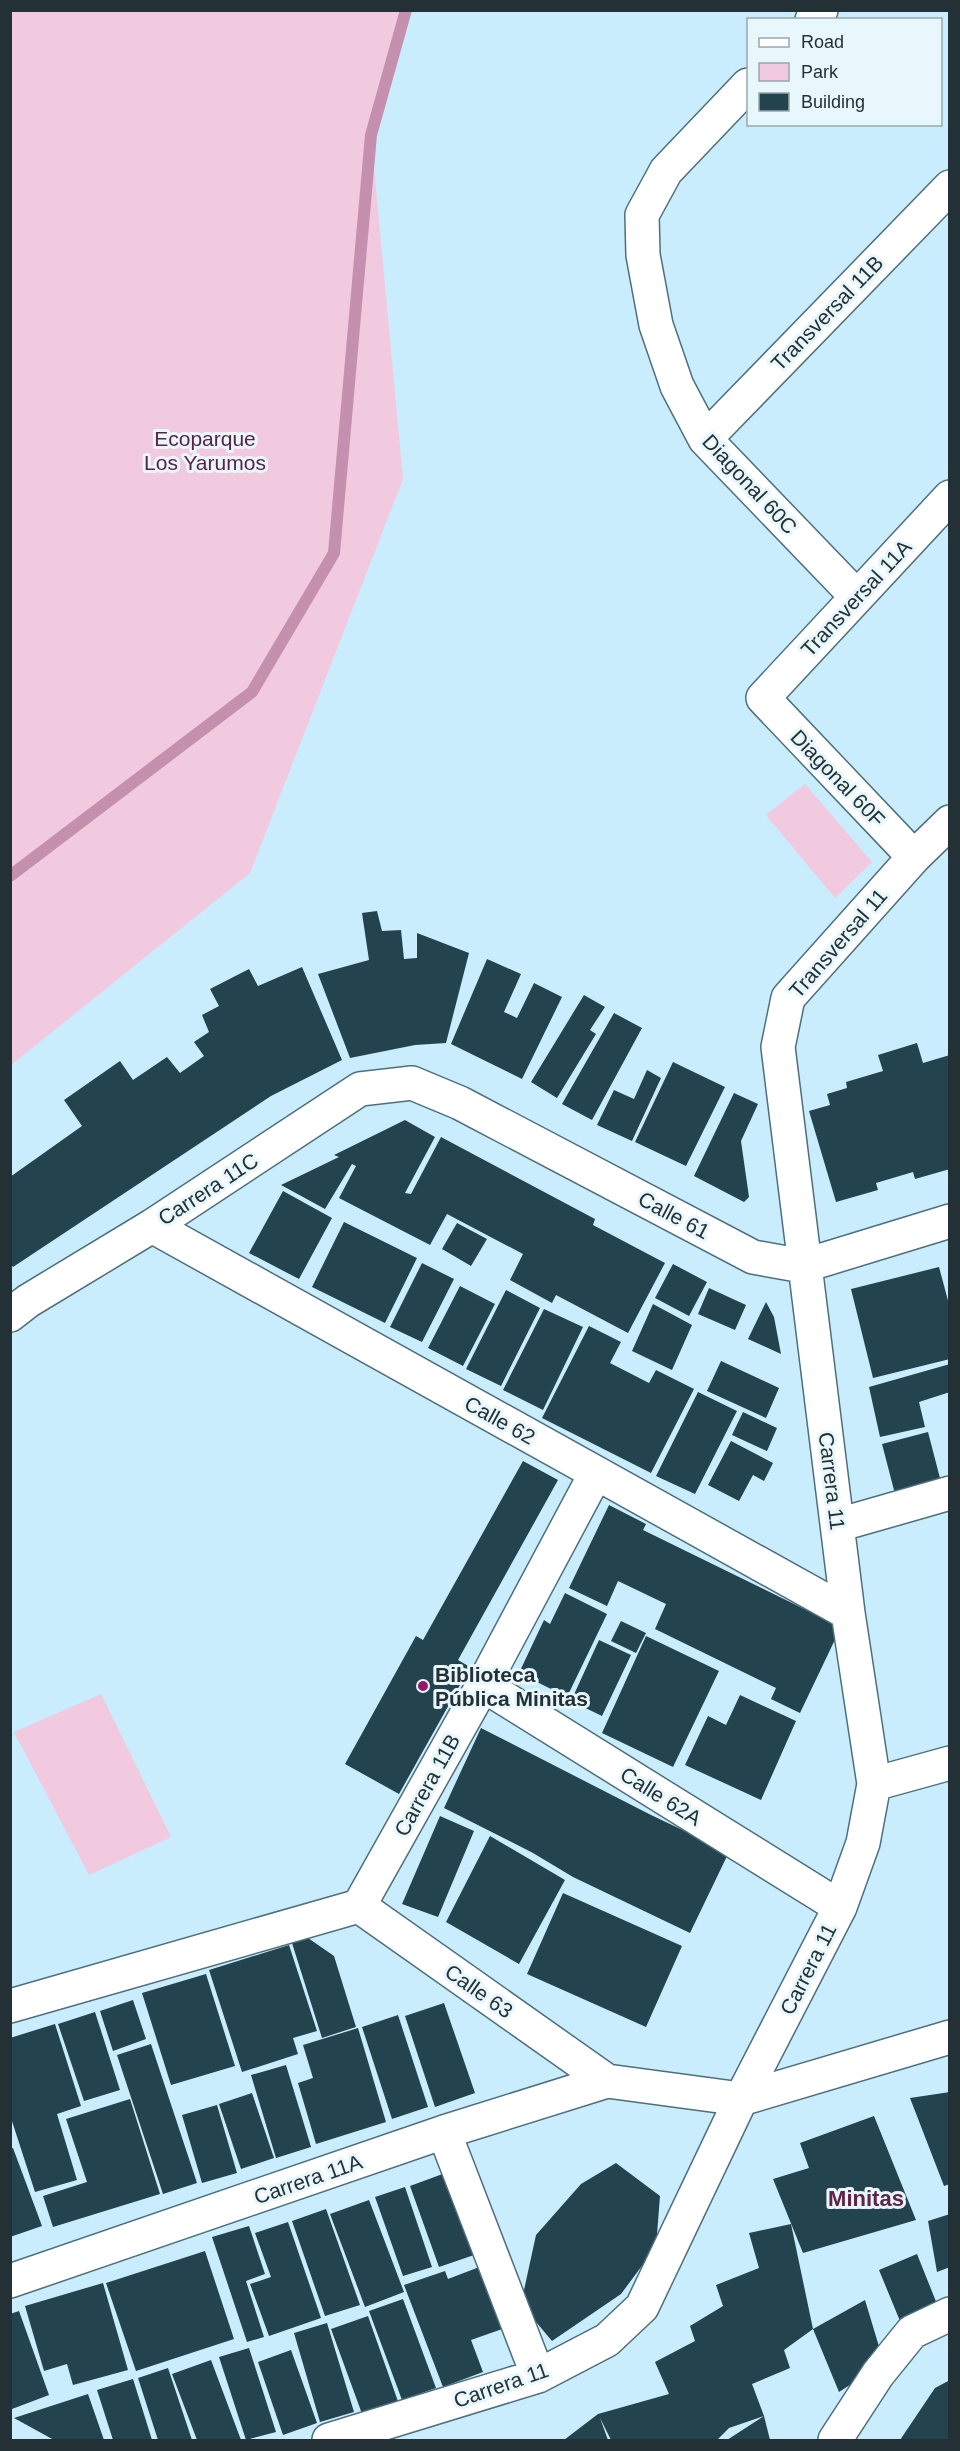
<svg xmlns="http://www.w3.org/2000/svg" width="960" height="2451" font-family="Helvetica,sans-serif">
<style>
.green{fill:#f1cadf}
.lines{fill:none;stroke-linecap:round;stroke-linejoin:round}
.stream{stroke:#c490ad;stroke-width:12}
.building{fill:#23434e}
.minor-casing{stroke:#4e6f7c;stroke-width:36}
.minor{stroke:#fff;stroke-width:33}
.poi-dot{fill:#97176f;stroke:#e8f7fc;stroke-width:2}
.labels{text-anchor:middle;dominant-baseline:central;stroke-width:6;stroke-linejoin:round;paint-order:stroke}
.street-label{font-size:21px;fill:#233136;stroke:#e8f7fc}
.park-label{font-size:21px;fill:#5f2048;stroke:#e8f7fc}
.poi-label{font-size:21px;font-weight:bold;fill:#233136;stroke:#e8f7fc;text-anchor:start}
.neighbourhood-label{font-size:22px;font-weight:bold;fill:#602449;stroke:#e8f7fc}
</style>
<rect width="100%" height="100%" fill="#c9edfc"/>
<path class="green" d="M11 10 406 11 371 135 403 479 250 873 11 1065Z
M805 784 872 862 835 898 766 815Z
M101 1694 171 1837 89 1875 14 1732Z"/>
<g class="lines">
<path class="stream" d="M10 876 252 692 334 553 371 135 406 10"/>
</g>
<path class="building" d="M377 911 382 931 401 930 404 959 417 958V933L469 953 446 1043 415 1045 350 1058 318 974 369 960 362 913Z
M487 959 521 974 504 1012 517 1018 534 983 562 997 522 1079 451 1044Z
M302 967 342 1060 271 1096 13 1267 10 1263V1177L82 1126 64 1100 120 1061 133 1080 167 1057 180 1073 204 1056 194 1042 209 1032 202 1015 219 1006 210 989 249 969 258 986Z
M584 995 605 1007 590 1030 596 1034 557 1098 531 1082Z
M614 1013 642 1028 592 1120 562 1104Z
M917 1043 923 1063 950 1055V1169L915 1179 913 1172 876 1183 878 1190 836 1202 809 1111 830 1105 827 1094 847 1088 846 1082 883 1071 878 1055Z
M673 1062 725 1087 686 1166 635 1142Z
M647 1070 661 1078 632 1141 597 1125 614 1090 634 1099Z
M734 1093 758 1104 741 1141 749 1197 744 1202 694 1176Z
M405 1120 435 1137 405 1193 411 1194 441 1137 595 1219 593 1225 665 1263 628 1333 556 1295 552 1303 510 1280 523 1254 447 1214 430 1245 339 1198 356 1166 352 1164 325 1209 281 1185 339 1157 334 1155Z
M283 1191 332 1218 299 1279 249 1253Z
M344 1222 417 1258 385 1323 312 1287Z
M457 1223 487 1239 471 1266 442 1249Z
M422 1263 454 1279 422 1342 390 1327Z
M673 1264 707 1282 689 1316 655 1298Z
M939 1267 950 1308V1359L873 1378 851 1289Z
M460 1286 495 1304 463 1366 428 1348Z
M709 1288 746 1305 735 1330 698 1314Z
M506 1290 540 1308 501 1386 466 1369Z
M766 1302 774 1317 781 1354 748 1339Z
M653 1304 692 1325 672 1370 632 1351Z
M544 1309 583 1327 543 1410 503 1390Z
M589 1326 621 1342 610 1363 649 1383 656 1370 694 1389 651 1473 542 1418Z
M721 1361 779 1388 766 1418 707 1391Z
M950 1364V1392L919 1402 925 1427 880 1437 869 1387Z
M698 1392 737 1411 695 1494 656 1476Z
M743 1412 777 1428 767 1451 732 1435Z
M928 1432 941 1482 895 1494 882 1444Z
M731 1441 773 1463 764 1481 753 1475 739 1501 708 1485Z
M523 1461 558 1480 458 1660 470 1667 399 1794 345 1764 416 1636 423 1640Z
M609 1505 646 1524 643 1530 841 1627 800 1713 771 1699 776 1688 655 1629 666 1604 618 1581 607 1606 569 1588Z
M565 1593 607 1614 567 1697 519 1673 544 1620 550 1624Z
M621 1621 646 1633 636 1653 611 1641Z
M646 1636 719 1671 673 1767 602 1733Z
M599 1640 631 1655 602 1716 571 1701Z
M740 1695 796 1721 761 1800 685 1765 708 1716 726 1725Z
M481 1728 651 1815 729 1852 690 1933 573 1877 533 1853 444 1808Z
M440 1816 474 1831 438 1917 402 1904Z
M490 1836 565 1880 519 1964 446 1922Z
M563 1893 682 1946 646 2027 527 1974Z
M308 1938 334 1956 356 2027 322 2038 292 1943Z
M289 1945 317 2031 293 2038 298 2054 242 2072 209 1970Z
M206 1974 235 2066 171 2085 142 1993Z
M133 2000 146 2039 113 2051 100 2011Z
M444 2003 475 2093 435 2107 405 2016Z
M95 2012 120 2090 84 2101 58 2024Z
M398 2015 428 2107 392 2119 362 2027Z
M55 2024 81 2106 57 2114 77 2180 35 2192 10 2115V2038Z
M358 2028 386 2122 316 2144 298 2083 313 2078 303 2045Z
M151 2044 197 2183 163 2194 117 2055Z
M286 2065 311 2147 276 2158 251 2075Z
M950 2092V2184L944 2186 910 2098Z
M252 2093 274 2158 241 2169 219 2104Z
M130 2099 160 2194 53 2227 43 2196 87 2182 66 2119Z
M217 2105 237 2173 202 2183 182 2115Z
M874 2116 916 2220 803 2253 773 2179 809 2168 800 2143Z
M13 2148 42 2226 10 2237V2149Z
M616 2163 660 2196 656 2247 621 2294 552 2341 521 2304 536 2235 581 2184Z
M448 2172 477 2254 439 2267 410 2186Z
M405 2187 432 2267 403 2276 375 2197Z
M369 2200 404 2292 365 2307 330 2214Z
M326 2209 360 2305 325 2316 292 2221Z
M950 2214V2267L937 2272 928 2221Z
M288 2222 321 2318 269 2336 250 2284 271 2277 255 2233Z
M791 2224 813 2329 784 2350 790 2368 752 2384 764 2416 729 2428 717 2440H611L600 2418 608 2440H564L598 2414 669 2394 655 2362 695 2341 690 2326 723 2306 716 2285 759 2268 749 2233Z
M249 2226 265 2274 246 2281 264 2337 247 2342 212 2237Z
M205 2251 234 2339 136 2371 106 2283Z
M917 2254 937 2304 900 2321 879 2270Z
M482 2266 505 2328 471 2340 483 2372 443 2387 404 2285 445 2271 448 2279Z
M103 2283 128 2370 73 2385 67 2364 44 2371 25 2306Z
M403 2299 436 2388 402 2400 369 2311Z
M865 2300 884 2363 839 2392 813 2329Z
M19 2311 49 2395 12 2409 10 2314Z
M368 2316 401 2410 365 2422 331 2329Z
M327 2323 354 2412 320 2422 294 2333Z
M249 2348 276 2432 246 2440 219 2357Z
M291 2350 317 2423 283 2435 258 2362Z
M211 2360 241 2440H197L172 2374Z
M168 2368 192 2440H158L138 2378Z
M133 2379 152 2440H113L97 2390Z
M950 2380V2440H900L935 2388Z
M88 2394 104 2440H54L14 2418Z
M764 2416 770 2440H727Z"/>
<g class="lines">
<defs>
<path id="minor" d="M812 20 821 10
M748 85 666 171 642 215 643 255 656 325 677 386 705 439 857 597
M705 439 950 187
M914 857 763 698 950 497
M152 1226 848 1613
M10 1315 28 1301 152 1226 360 1089 412 1083 460 1103 753 1257 803 1266 950 1221
M838 1525 950 1493
M483 1685 840 1907
M874 1784 950 1763
M359 1906 607 2081 741 2099 950 2037
M359 1906 483 1685 596 1473
M10 2006 359 1906
M444 2132 538 2376
M10 2281 444 2132 607 2081
M329 2440 538 2376 607 2340 642 2307 741 2099 840 1907 863 1843 874 1784 848 1613 778 1047 788 998 914 857 950 822
M835 2440 878 2374 912 2332 950 2314"/>
</defs>
<use href="#minor" class="minor-casing"/>
<use href="#minor" class="minor"/>
</g>
<circle class="poi-dot" cx="423" cy="1686" r="6"/>
<g class="labels">
<g class="street-label">
<text transform="translate(827 313) rotate(-46)">Transversal 11B</text>
<text transform="translate(750 484) rotate(47)">Diagonal 60C</text>
<text transform="translate(856 598) rotate(-47)">Transversal 11A</text>
<text transform="translate(838 778) rotate(46)">Diagonal 60F</text>
<text transform="translate(838 943) rotate(-49)">Transversal 11</text>
<text transform="translate(208 1189) rotate(-33)">Carrera 11C</text>
<text transform="translate(674 1215) rotate(28)">Calle 61</text>
<text transform="translate(500 1420) rotate(29)">Calle 62</text>
<text transform="translate(832 1481) rotate(83)">Carrera 11</text>
<text transform="translate(427 1785) rotate(-61)">Carrera 11B</text>
<text transform="translate(661 1796) rotate(32)">Calle 62A</text>
<text transform="translate(808 1969) rotate(-63)">Carrera 11</text>
<text transform="translate(479 1991) rotate(35)">Calle 63</text>
<text transform="translate(308 2179) rotate(-19)">Carrera 11A</text>
<text transform="translate(501 2385) rotate(-19)">Carrera 11</text>
</g>
<g class="park-label">
<text x="205" y="438">Ecoparque<tspan x="205" dy="24">Los Yarumos</tspan></text>
</g>
<g class="poi-label">
<text x="435" y="1674">Biblioteca<tspan x="435" dy="24">Pública Minitas</tspan></text>
</g>
<g class="neighbourhood-label">
<text x="866" y="2198">Minitas</text>
</g>
</g>
<rect width="960" height="2451" fill="none" stroke="#233136" stroke-width="24"/>
<rect x="747" y="18" width="195" height="108" fill="#e8f7fc" stroke="#99a8ad" stroke-width="1.5"/>
<rect x="759" y="38" width="30" height="9" fill="#ffffff" stroke="#99a8ad" stroke-width="1.5"/>
<text x="801" y="48" font-size="18" fill="#233136">Road</text>
<rect x="759" y="63" width="30" height="18" fill="#f1cadf" stroke="#99a8ad" stroke-width="1.5"/>
<text x="801" y="78" font-size="18" fill="#233136">Park</text>
<rect x="759" y="93" width="30" height="18" fill="#23434e" stroke="#99a8ad" stroke-width="1.5"/>
<text x="801" y="108" font-size="18" fill="#233136">Building</text>
</svg>
